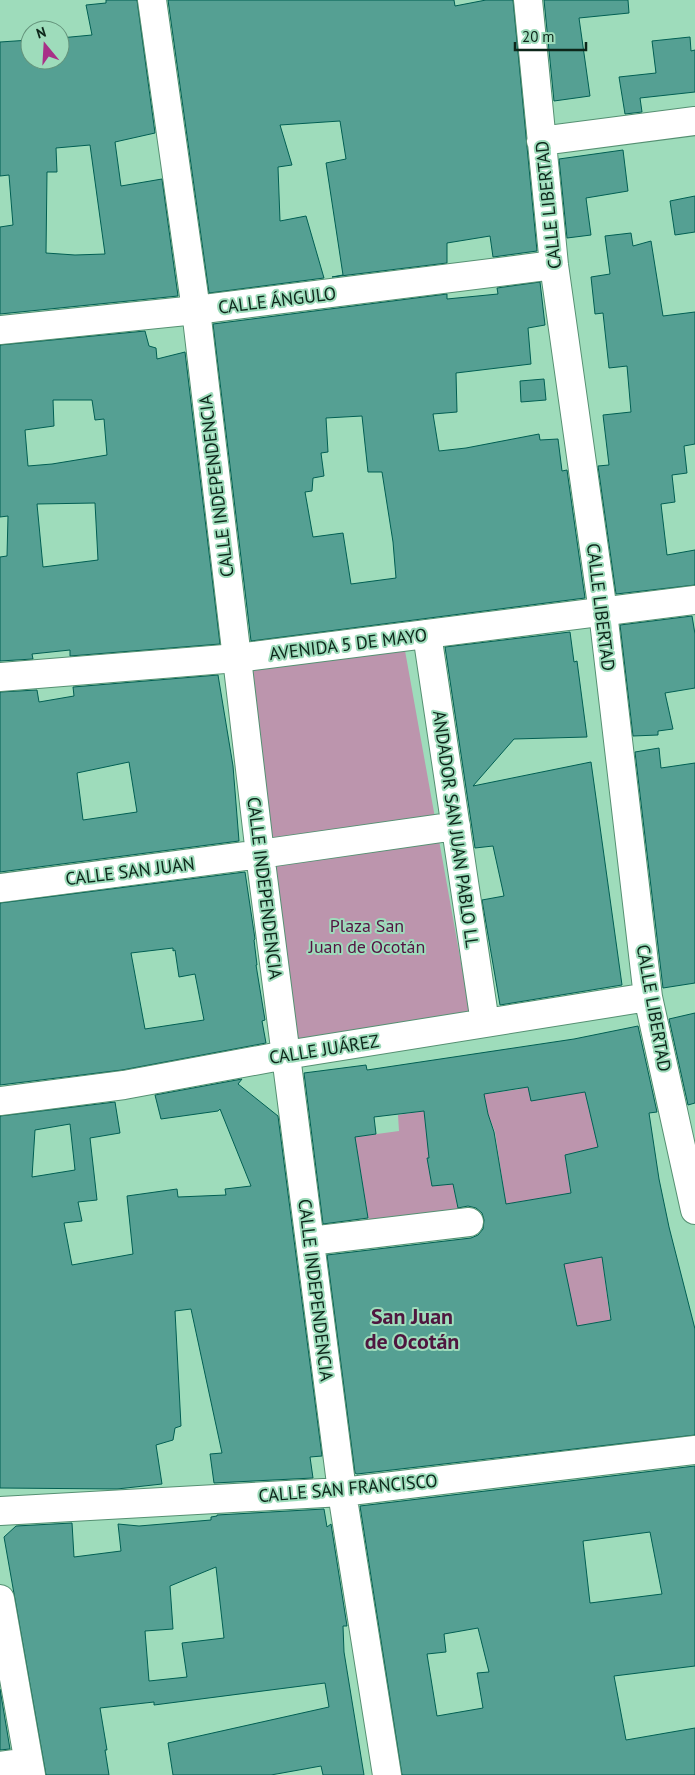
<svg xmlns="http://www.w3.org/2000/svg" width="695" height="1775" font-family="'PT Sans',sans-serif">
<style>
.green{fill:#bc95ad}
.building{fill:#55a093;stroke:#015f53;fill-rule:evenodd}
.lines{fill:none;stroke-linecap:round;stroke-linejoin:round}
.street-casing{stroke:#559072;stroke-width:30}
.secondary-casing{stroke:#559072;stroke-width:30}
.street{stroke:#fff;stroke-width:28}
.secondary{stroke:#fff;stroke-width:28}
.labels{text-anchor:middle;dominant-baseline:central;stroke-width:4;stroke-linejoin:round;paint-order:stroke}
.street-label{font-size:18px;fill:#0d261a;stroke:#9edcbb}
.park-label{font-size:18px;fill:#541242;stroke:#9edcbb}
.district-label{font-size:22px;font-weight:bold;fill:#4f163f;stroke:#9edcbb}
</style>
<rect width="100%" height="100%" fill="#9edcbb"/>
<path class="green" d="M404 645 470 1013 292 1045 247 666Z
M512 1048H521L585 1092 598 1147 565 1155 571 1193 506 1204 495 1132 488 1114 484 1094 520 1089Z
M424 1111 426 1131 437 1130 441 1156 427 1158 432 1186 453 1184 458 1210 369 1222 355 1137 399 1131 398 1115Z
M602 1257 619 1388 611 1320 577 1326 563 1264Z"/>
<path class="building" d="M106 0H137L155 133 115 142 121 186 162 179 178 296 0 314V227L13 225 9 175 0 176V42L30 40V60H60V38L92 35 86 5 106 3ZM90 145 105 254 75 255 46 253 47 172H57L56 148Z
M168 0H454L455 6 486 0H513L537 251 493 257 490 236 447 243V263L332 277 343 275 326 163 346 159 340 121 280 125 292 165 278 167 280 221 306 216 324 278 209 293Z
M544 0H628L629 13 579 18 590 96 554 101Z
M690 37 691 51 695 50V92L640 98 642 112 625 114 619 77 656 73 652 41Z
M623 150 628 191 586 198 591 235 567 238 559 159Z
M695 196V232L675 235 670 201Z
M631 233 633 246 651 241 663 316 695 312V444L684 446 687 473 672 475 675 502 661 504 667 555 695 550V585L616 594 598 466 609 465 603 415 631 412 627 366 609 368 603 313 595 314 591 277 610 274 605 236Z
M540 282 545 325 528 328 531 364 456 373 457 412 433 414 439 451 466 448 539 434 540 440 558 439 562 471 567 470 585 598 251 641 213 324 447 294V299L498 294 497 288ZM362 416 368 472H382L393 542 396 578 351 584 343 533 313 537 305 492 312 491 313 478 324 476 321 453 328 452 326 418Z
M145 331 149 346 156 348 157 359 185 352 220 644 70 656V650L32 654 33 659 0 661V557L7 556 8 516 0 517V345ZM53 400H92L95 420 104 419 107 455 52 464 28 466 25 430 54 426ZM95 503 98 560 43 567 37 504Z
M544 379 546 400 521 402 520 381Z
M692 616 695 634V688L665 693 673 729 658 731V735L633 736 620 625Z
M570 632 574 662 577 661 587 737 514 739 473 786 591 762 622 985 500 1005 482 900 504 896 493 846 475 848 445 647Z
M218 675 233 766 239 841 0 872V692L37 690 39 702 74 696 73 687ZM129 762 137 812 83 820 77 773Z
M659 748 661 768 695 763V983L663 988 635 752Z
M245 872 255 939 254 940 257 965H256L265 1020 262 1021 266 1043 122 1070 0 1085V903ZM173 948V951L175 950 179 977 195 974 204 1020 145 1029 131 953Z
M695 1013V1103L688 1105 669 1019Z
M638 1026 657 1112 649 1113 659 1179 669 1227 695 1329V1435L357 1474 355 1473 327 1255 471 1238 478 1235 483 1229 484 1220 482 1213 476 1208 468 1206 458 1208 453 1184 432 1186 427 1158H429L424 1111 374 1117 376 1134 355 1137 368 1218 323 1224 304 1073 366 1065 367 1070 574 1039ZM528 1087 531 1101 585 1092 598 1147 565 1155 571 1193 506 1204 494 1132 488 1114 484 1094ZM602 1257 611 1320 577 1326 564 1264Z
M242 1079 238 1084 278 1116 322 1456 310 1457 313 1478 214 1483 210 1454 222 1453 191 1309 175 1311 181 1426 175 1428 173 1440 156 1445 162 1484 117 1489 0 1488V1116L115 1102 120 1133 90 1138 97 1200 78 1202 82 1221 64 1223 72 1265 133 1254 127 1196 177 1189 178 1197 226 1195 225 1189 251 1186 220 1109 218 1111 161 1119 155 1095ZM70 1124 75 1170 32 1177 35 1130Z
M695 1466V1666L614 1676 626 1740 695 1728V1775H402L360 1506ZM650 1532 662 1594 590 1603 583 1541ZM478 1628 489 1672 477 1673 483 1708 437 1716 427 1654 446 1652 444 1634Z
M324 1509 327 1527 331 1524 347 1626H343L344 1652 364 1775H323L321 1766 271 1775H173L168 1743 329 1707 325 1683 154 1705V1702L100 1708 107 1750H105L109 1775H46L4 1537 16 1526 72 1523 74 1557 121 1551 118 1524 139 1526 211 1520V1517L217 1516V1515ZM216 1567 224 1638 182 1643 187 1677 149 1681 145 1631 173 1629 170 1586Z
M0 1689 10 1749 0 1750Z"/>
<g class="lines">
<defs>
<path id="street" d="M152 0 196 310 260 854 343 1499 387 1775
M528 0 554 265 603 612 648 997 695 1210
M541 141 695 121
M0 330 196 310 554 265
M427 634 485 1023
M0 888 260 854 456 826
M0 1101 124 1085 286 1055 648 997
M310 1241 469 1222
M0 1511 342 1492 695 1450
M0 1599 31 1775
M0 1766 28 1762"/>
<path id="secondary" d="M0 677 237 658 695 600"/>
</defs>
<use href="#street" class="street-casing"/>
<use href="#secondary" class="secondary-casing"/>
<use href="#street" class="street"/>
<use href="#secondary" class="secondary"/>
</g>
<g class="labels">
<g class="street-label">
<text transform="translate(548 205) rotate(-96)">CALLE LIBERTAD</text>
<text transform="translate(277 300) rotate(-7)">CALLE ÁNGULO</text>
<text transform="translate(216 486) rotate(-97)">CALLE INDEPENDENCIA</text>
<text transform="translate(601 607) rotate(83)">CALLE LIBERTAD</text>
<text transform="translate(348 644) rotate(-7)">AVENIDA 5 DE MAYO</text>
<text transform="translate(456 829) rotate(82)">ANDADOR SAN JUAN PABLO LL</text>
<text transform="translate(130 871) rotate(-7)">CALLE SAN JUAN</text>
<text transform="translate(265 888) rotate(83)">CALLE INDEPENDENCIA</text>
<text transform="translate(654 1008) rotate(80)">CALLE LIBERTAD</text>
<text transform="translate(324 1049) rotate(-9)">CALLE JUÁREZ</text>
<text transform="translate(316 1290) rotate(83)">CALLE INDEPENDENCIA</text>
<text transform="translate(348 1488) rotate(-5)">CALLE SAN FRANCISCO</text>
</g>
<g class="park-label">
<text x="367" y="925">Plaza San<tspan x="367" dy="21">Juan de Ocotán</tspan></text>
</g>
<g class="district-label">
<text x="412" y="1316">San Juan<tspan x="412" dy="25">de Ocotán</tspan></text>
</g>
</g>
<g transform="translate(45 45) rotate(342)"><circle r="24" fill="#9edcbb" stroke="#64937b"/>
<path d="M0-4L9 19L0 12L-9 19Z" fill="#a83087"/>
<text y="-8" font-size="14" font-weight="bold" text-anchor="middle" fill="#0d261a">N</text>
</g>
<path d="M515 42v8h71v-8" fill="none" stroke="#0d261a" stroke-width="2.5"/>
<text x="522" y="42" font-size="15" fill="#0d261a" stroke="#9edcbb" stroke-width="4" paint-order="stroke">20 m</text>
</svg>
